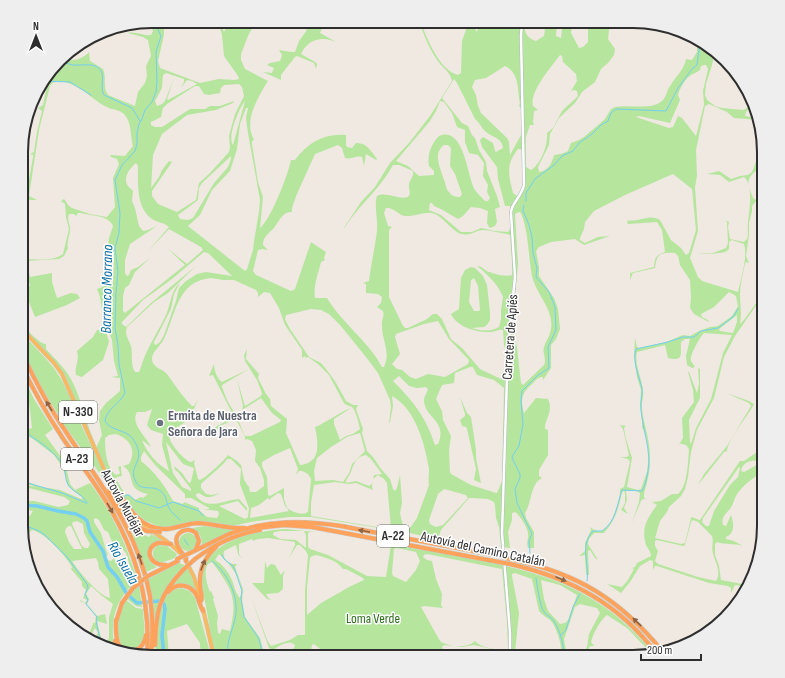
<svg xmlns="http://www.w3.org/2000/svg" width="785" height="678" font-family="'Sofia Sans Condensed',sans-serif">
<style>
.green{fill:#b6e59e;fill-rule:evenodd}
.lines{fill:none;stroke-linecap:round;stroke-linejoin:round}
.stream{stroke:#75cff0;stroke-width:1}
.river{stroke:#75cff0;stroke-width:3.5}
.tertiary-casing{stroke:#b4b7c1;stroke-width:3.5}
.trunk-casing{stroke:#c9c9c9;stroke-width:4.5}
.motorway-casing{stroke:#c9c9c9;stroke-width:5}
.tertiary{stroke:#fff;stroke-width:2.5}
.trunk{stroke:#f8ba60;stroke-width:3.5}
.motorway{stroke:#ffa35c;stroke-width:4}
.motorway-bridge-casing{stroke:#c9c9c9;stroke-width:5;stroke-linecap:butt}
.motorway-bridge{stroke:#ffa35c;stroke-width:4}
.oneway{fill:#8c6343}
.worship-dot{fill:#6b7280;stroke:#fff;stroke-width:1.5}
.labels{text-anchor:middle;dominant-baseline:central;stroke-width:3;stroke-linejoin:round;paint-order:stroke}
.shield{fill:#fff;stroke:#6d6d6d;stroke-width:1}
.shield-label{font-size:13px;font-weight:bold;fill:#2e2e2e}
.street-label{font-size:14px;fill:#2e2e2e;stroke:#fff}
.worship-label{font-size:14px;font-weight:bold;fill:#5b616d;stroke:#fff;text-anchor:start}
.park-label{font-size:14px;fill:#2c6e1b;stroke:#fff}
.water-label{font-size:15px;font-style:italic;fill:#0d6fa3;stroke:#fff}
.rim{fill:none;stroke:#2e2e2e;stroke-width:2}
</style>
<rect width="100%" height="100%" fill="#efe9e1"/>
<path class="green" d="M149 21H157L159 26 160 21H164V35L158 61 160 68 200 83 219 79 235 80 239 79 238 76 224 56 222 35 218 21H219L224 32 230 21H232L229 27 230 29 242 26 246 21H256L248 36 241 54V60L245 69 268 81C258 97 243 121 254 140L252 141V144L258 182 263 197 260 228C271 219 288 175 291 160H295C307 143 324 133 346 135V145L347 147 352 148 356 143C366 142 372 152 377 159L376 160 366 154 364 166 362 157C357 155 351 160 345 158L342 148 338 145 315 154 296 196C295 201 291 207 292 212 282 211 279 222 273 229 268 234 263 237 263 245L268 250 262 249 258 250 253 271 256 275 291 291 295 289 311 242 326 252 324 258 325 260 321 262C318 274 313 287 315 298H327C342 323 368 341 382 367H384C391 351 382 341 382 326 381 320 385 316 383 311L377 307 381 303 382 297 378 294 366 293V284L363 283 369 281C371 264 375 248 377 231 378 221 375 210 376 200L377 196C386 191 398 200 408 197 412 192 408 190 409 184 410 179 414 177 413 171L399 165H393C381 188 359 205 345 227L343 229 361 202 375 187 390 163 409 143 430 116 452 81C451 74 445 69 441 65 431 53 424 36 419 21H420C427 38 439 70 458 75L461 73 462 41 469 21H478L475 27 476 32 485 21H496L500 24 503 21H524C524 31 526 38 536 41L544 36 546 21H557L556 36 561 38 563 21H576L572 27 571 33 579 48 583 47 588 42V24L589 21H610L608 39 615 49 614 55 608 63 601 69 595 82 582 92 575 103 559 118 550 134 549 145 538 167 539 172C548 171 552 163 554 155L561 154 568 151 571 143 579 140 584 137 605 119 611 109 615 107C628 104 653 111 663 100 667 95 667 90 670 86 676 76 684 70 686 59L692 60 697 52V39L715 52 712 65 706 84 705 95 707 100 715 106 722 108 743 110 747 108 751 103V99L741 91 747 92 754 103 746 112 745 116 758 118V120L734 118 727 112 709 104 705 106 696 150 697 176 695 187 698 231 690 258 698 277 702 281 738 292C741 279 748 256 744 244L732 240 729 242C729 245 730 249 727 251 723 254 702 254 697 254L713 253 726 248 728 243 727 222 725 220 729 222 728 227 730 239 744 242 747 239C749 234 747 228 748 223 749 211 754 185 744 177L729 182 720 175 707 174 719 171 731 179 740 176 748 175 752 172 763 143C764 152 757 161 756 171 744 180 749 186 753 198L756 200 763 199 764 200 756 201 752 206V211L749 223V235L746 256 749 263 746 262 745 264C743 274 740 284 740 294 740 305 742 312 740 324L744 320 764 292V294L735 336 724 357 714 398 697 430 691 452 688 477 685 489 681 496 669 507 667 512 660 521 655 538 681 544 685 543 691 518 692 517 699 520H700L740 461H744L760 450 764 452V459V458L761 457 755 461C749 460 742 464 741 471L744 472C751 469 756 464 764 462V471C753 478 744 484 737 494 734 499 733 505 730 509 725 514 721 518 723 525L726 526 731 515C734 524 735 533 726 537V539L734 541 743 546C734 543 725 545 717 542L715 544V555L719 566 721 580 748 585 747 587 735 585 731 593V588L728 586 709 583 657 566H655L653 570V561L650 560 640 566 630 582 621 593 607 584 622 587 628 580 634 569 632 568 635 567 637 563 651 556C651 552 648 549 646 545 641 527 647 519 657 505L652 502 661 501 672 494H678C688 486 688 461 689 449L686 445 678 443H680L683 438 682 418 694 402 693 390 688 372H689L697 393 699 384 698 368 700 369V398L689 420 690 442 691 444 696 428 711 399 723 353 732 335 704 333C700 337 689 356 691 361 692 363 694 365 695 367L692 368 687 365 686 356 690 339H685L681 342C680 353 685 362 668 358L665 345 637 352C634 364 642 378 643 391 644 397 641 403 642 409 644 426 651 443 650 460 650 472 647 483 644 494V498L646 499H643L641 501 632 523 639 502 640 493 636 491H626L627 500 624 508 628 514 621 510 625 503V493L624 491 622 492C619 508 615 521 604 533H594L589 539 588 544 598 560 595 558 590 550 588 551 589 575H586L585 555 579 556 585 551V543L591 530 590 527C593 529 597 532 601 531 612 528 621 499 620 489L624 487 630 462 628 459 620 457H627L629 455 623 429 620 425 626 426 624 428 626 439 632 458 627 487 638 490 641 489 647 472 649 455 646 436 642 427V421L640 406 641 390 637 377 634 355 635 338 637 347 639 348 666 342 683 335 690 336 699 331 710 327 718 326 732 316 738 306 736 296 729 292 714 307 701 314 702 317 708 320 709 322 694 314 690 308 691 298 690 280 680 265 678 256 675 253C659 252 657 254 655 268L633 273 630 280V273L654 267C655 257 655 256 665 252L662 230 657 222 628 224 627 221C630 220 633 221 637 220 645 219 651 215 660 220L671 240 681 248 686 255 689 253 696 230 692 189 673 174 625 195 594 211 585 222 584 229 580 238V240L585 243 598 237 610 236 584 245 575 239 551 242 539 247 536 251 539 267V276L554 298 558 309 560 329 556 339 551 345V368L543 380V377C538 377 536 380 532 384 522 393 520 399 524 413L536 398 548 399C553 409 547 417 545 426V429L548 430V455L539 470V476L542 478C530 484 532 503 525 513L526 518 534 532V548H528C526 540 529 539 528 533 528 528 519 514 515 512L512 513V520L508 532 510 548 501 547 499 527 496 518 495 505 494 502 488 499 472 498H469L441 530 439 536 441 539 439 540 410 533 311 517H289L251 522 232 526 202 521 172 527H160L144 520 131 508 106 468 96 448 102 435 99 421 100 411 106 403 120 391V378L111 377 118 376 114 361 112 340 103 316 100 297 97 289 113 283 114 253 112 252V246H108L109 238 113 226C109 215 91 216 81 213H78L76 216 74 214H69C67 219 69 222 70 227 71 234 66 241 68 248L64 256 59 259 27 261 26 262 30 277 52 273V282L57 298 71 293 77 294 80 298 67 305 35 317 23 287 30 286 28 277 26 275 27 273 24 263 22 261V259C34 259 53 262 63 254L69 229 66 217 65 204 61 201 64 199 69 206 72 208 90 214 107 217 115 207 113 178 119 164 117 159 111 157 110 155 125 156 133 146C130 136 132 122 124 114 119 109 112 110 107 107 90 99 73 76 52 83L50 86 39 130 29 196 37 200H27L23 215 25 217 22 219 33 157V155L30 154 34 152 37 132 42 111 38 108 43 105 47 86V84L42 82 61 59C71 62 82 60 89 52L90 61 103 69C107 78 102 86 108 95L135 106 138 92 145 83 147 76 146 66 151 56 148 40 143 37 128 33C136 31 142 36 151 35L153 31ZM560 55 562 56 563 62 576 74 577 81 571 91 574 90 577 91 578 96 562 111 553 128 547 133C548 145 541 164 531 170L526 167V137L530 125H534L533 122 534 111 538 110 533 106C529 92 552 66 560 55ZM704 65H706L708 69 703 91 704 105 696 136 682 118 678 116 673 127 669 128 636 117 639 116 670 123 680 100 678 95C680 88 685 79 691 75 694 73 698 72 700 70L701 66ZM505 66C520 73 517 89 520 103L519 106 521 108V135L510 155 509 142 507 138 481 113 478 106 476 95 472 87 475 80 486 78ZM166 73 184 79V82L181 88 187 80 192 81 197 84 168 100 167 99 174 78 165 101 162 104 157 106 155 101 162 88 163 75ZM454 79 457 83 475 119C480 123 481 127 485 131 492 138 502 137 503 148L496 152 495 151 493 143 483 137 480 140 482 147 497 167 498 179 505 206H510V229L508 232 495 231 481 228 472 232H461L441 215 429 210 430 203H432L434 206 441 209 458 219 463 216 471 207 480 208 488 211 487 223 489 227 490 228 495 226 497 222 495 209 500 207 497 196 487 171 486 162 479 150 475 138 472 135 468 126 462 123 442 98ZM239 84 242 87 244 96 235 114 229 136 230 147 229 152 210 173 199 183 196 200 177 212 158 204 152 196V191L172 162 169 161 162 170 159 177 151 188 153 155 162 134 187 115 216 110 233 103 234 101 220 106H210L205 109H190L162 127H155L151 125V122L161 117 163 108 167 104 195 86H199L204 94 209 95 220 93 221 88 224 85ZM245 101 233 145C227 137 239 108 245 101ZM440 101 444 102 452 113 457 127 465 130V142L469 153 478 155 484 163 483 176 488 185 487 192 490 198 488 201H485C481 196 475 192 473 186 467 172 463 126 439 136 431 144 427 155 429 166L434 171V175L419 176 408 166 396 161 430 121 436 111ZM246 108H248L246 118 248 133 260 200 259 212 254 241 253 250 247 269 245 271 188 226 200 215 212 190 230 171 237 149 240 124ZM444 145H448L451 148 450 166 455 174 462 194 460 197C456 197 451 196 449 192 446 190 446 184 444 180 441 169 432 154 444 145ZM518 149H520L522 150C522 163 527 188 517 196L513 193C509 176 505 165 518 149ZM231 156V159L228 167 214 183 193 218 188 220 180 219 178 215 198 200 199 188 202 183ZM136 163 138 166C138 184 136 208 152 219 158 223 164 222 169 227L147 252 169 229 201 247 203 250 187 264 167 248 185 265 125 313 123 311V296L125 288 129 285 135 272 150 258 138 267 131 270 129 275 127 276 125 273V260L130 244 157 226 148 230 143 231 139 226 135 208 132 201 133 191C132 189 129 188 128 186 122 178 130 168 136 163ZM386 208C394 207 398 215 405 216 415 217 427 210 435 214 444 218 454 233 462 234 471 236 476 230 483 230 491 230 499 233 507 234L510 235 512 262V275C505 277 495 274 489 272 483 270 483 266 477 266 487 274 498 284 503 297L501 310V319L499 327C491 332 480 331 472 328L484 327 487 325 490 320V312L487 285 483 276 475 268 471 267 465 270 461 278 459 309 451 314C457 327 477 333 491 332 496 332 499 329 503 330L504 345 506 351 505 377 503 380 480 369 462 348 451 339 442 319 437 314H433L427 319 408 328H405L403 326 389 297V230L392 227 388 226 384 213ZM519 212 521 213C529 233 528 255 532 276 536 295 557 312 550 333 549 338 545 342 544 347 542 353 547 359 544 365L523 385 521 383 517 347 512 327 518 264 515 214ZM204 252 208 253 232 276 206 272 197 274 186 281 179 288 176 301 164 335 160 342 156 345 154 344V342L171 309 174 294 180 283C170 291 171 306 165 317 156 335 145 351 140 370L139 372H135C130 364 133 354 131 346 129 340 124 334 127 327L154 302 168 293 196 266 151 303 126 327 122 324V322L143 300 172 279ZM211 278 223 280H234L256 290 258 293V297L264 292 270 293 279 308 285 325 302 350V358L305 356 306 358 308 357 318 364 329 375 344 403C347 406 349 405 352 407 356 410 359 425 360 429L353 434 346 436 340 440 334 424V419L351 408 344 411 318 426 315 427C318 442 322 463 300 465L286 433 287 419 271 406 270 399 266 394 258 378 259 374 246 359 247 349 244 355 245 361 257 380 262 393 261 396 245 406 237 379 243 406 242 410 261 398 272 413 281 420 280 422 251 436H245C241 429 239 419 235 413 228 403 226 398 222 387V385L249 369 222 382C217 379 214 370 214 364L209 376 213 375 234 417 208 431 206 435 210 436 222 425 236 419 245 437V440L247 439 252 441 256 450 255 461 260 468 264 480V486L256 492H250L249 487 244 480 241 465 237 461 228 455C225 460 204 479 200 480L198 479 194 463 195 460 191 462C185 461 171 445 170 439 169 436 169 435 170 432L185 422 194 409 198 399 194 406H192C182 396 175 385 167 374 163 369 153 368 152 360 151 352 161 346 164 339 176 314 177 281 211 278ZM474 278 478 286 480 310 479 311H474L469 302 471 280ZM311 309 321 310 329 314 340 325 366 357 378 373 390 400 391 407 389 423 386 426 390 422 393 406 392 396C416 409 425 445 429 469 429 475 428 479 429 485L417 518 410 528H405L403 526 400 513 402 503 400 475 397 488 395 491 393 489 390 479 381 469 373 457 367 451 362 433 363 429 356 409 358 405H353L346 401 335 381 326 369 321 363 309 357 290 329 285 319 286 315ZM737 315V322L733 333 720 331 719 329ZM438 321 449 339 469 360 468 364 445 377 428 374 416 379 410 377 402 370 397 369 392 364 400 354 395 337 396 334 424 324ZM470 367H473L477 375 494 380 504 388 502 481 497 493H496L471 485 451 474 450 472 449 450 451 436 443 420 442 411 436 399 442 385 454 383 455 373ZM399 376 409 386 417 388 426 387 428 389C427 393 424 396 424 401 425 418 448 421 438 444L435 445C426 417 413 401 393 381ZM152 409 147 425 151 430 163 434 162 445 169 471C158 465 146 452 142 440L151 447C146 436 130 424 137 412H145ZM360 433 365 451 352 464 349 473 343 482 333 480 315 481 314 471 317 458 331 447 347 437ZM116 434C130 439 137 450 129 464L123 466C137 474 124 489 148 494L143 498 141 497 135 500 129 495 125 494 116 479 117 477 122 476 121 469V466L118 467 120 473 119 474 116 475C106 468 105 449 105 438L109 435ZM166 442 183 464 194 468 191 482 189 483 182 473 174 466 175 470 178 472 191 489V491L182 487 173 473ZM290 448 298 469 296 475 299 471C303 470 309 474 311 479L308 512C301 516 293 512 287 508L284 499V488L270 496 268 495 267 477 262 466V462L274 455ZM144 451 155 465 185 494V499L186 498H191L209 508V509H202L218 511 219 514 217 518 207 517 199 510V508L184 502 183 504 173 501C166 487 154 471 141 461V457ZM366 455 371 459 382 474 374 475 372 484 369 486 356 481 346 483C346 479 348 478 350 474 354 466 354 457 366 455ZM227 459H231L241 469 240 484 249 508 248 517 245 519 219 506 238 501 247 511V508L239 499C224 500 208 511 196 496V494L199 493C208 499 210 498 220 493L212 495 206 494 201 488V484C206 479 225 464 227 459ZM739 467 740 468 738 477 730 485 714 511 709 526H706L702 522 703 518ZM378 475 384 479 387 483 391 528 389 529 311 516V503L314 485 335 482 348 484 356 483 373 490 372 487 373 479ZM444 489 466 495 468 498 443 525 436 527 430 524 429 520 438 494ZM278 493 281 494 285 506 289 511 250 518 251 508 259 505 268 498 270 500 271 498ZM693 520 698 522 712 536C714 542 711 547 713 553 715 562 722 572 716 581L698 577 658 564 655 561 658 551 655 546V541L657 540 683 546 685 545 691 522Z
M312 21H325L320 33 336 42C322 36 308 39 301 54L315 62 317 64 316 69 314 63 297 56 295 57 281 75V80L263 72 272 73 274 68 267 65 270 63 280 61 282 55 279 50 291 52H295L299 41 307 30 302 25 308 26Z
M24 324V326C28 331 40 344 46 344V349C55 359 66 369 72 381 82 401 86 423 95 443L93 442 65 375 56 363 26 331 22 326Z
M102 329 106 331 109 342 103 360 82 377 76 375C74 366 80 362 77 351L93 337 97 330Z
M22 332C39 354 55 363 67 391 70 396 73 402 72 408L59 416 40 385 25 354 22 345Z
M22 374 34 399 53 429 45 435 61 457 66 467 70 484 75 490 90 483C112 512 127 545 137 580 115 600 109 620 115 650L111 649 109 643 107 641 109 638V617L113 604 101 595 91 586 86 594 89 599 87 604 97 616 105 614 107 624 97 621 101 638 106 641 104 643 103 647H102L95 642 98 632 95 628 89 638 88 637 93 624V623H95L96 616 86 604 80 601V600L85 603 87 600 83 598 86 590 82 586V582L71 569 72 567C66 556 44 532 32 530L22 538 29 529 21 525V511L30 516 33 511 21 509V501H34L59 507 68 505 70 501 64 497 21 486V484L37 487 21 482V480L42 487 60 490 81 499 83 498 68 486 63 468 54 455 33 439 22 432V427L28 429 32 428 28 393 22 395V393L26 391 22 382ZM96 518 99 520 104 530 108 532 113 544 122 549 126 553 133 576V580L130 579C127 569 124 562 113 559L111 561 108 560 106 556 108 555 106 550 101 533 94 522V519ZM77 521 83 524 84 533 90 544 88 548H85L82 546 72 524 73 522ZM69 526H71L82 549H74L69 542 65 532 66 528ZM96 558 98 562 99 569 108 579 110 598C99 596 78 571 72 561Z
M726 393 749 401 754 404C748 416 728 439 727 451L724 452 698 485 704 474 727 446 751 406 749 403Z
M460 397 467 413 471 417 476 450V458L481 483 474 480 476 469 467 429 466 427 462 426 460 420 465 416V414Z
M74 414 77 416 112 490 61 421Z
M129 524 140 533 149 537 151 534 162 540C145 542 143 560 157 567L146 572Z
M205 526 235 530 201 546C203 537 199 532 192 528Z
M286 529 315 532H310L308 533V547L310 549 328 555 367 576 386 577 391 545C415 548 439 553 463 557 543 572 600 588 654 654H652L627 628 607 615C600 620 593 634 591 642L594 646H590L585 657H581L587 647 589 634 600 613 597 608 580 604 575 607 564 639 567 657H562L557 654 561 651C562 645 556 626 551 621 547 617 543 616 539 611L532 579 515 573 512 574V576L519 613 515 652 516 655 519 657H507L505 652 474 645 462 647 444 645 442 647 447 657H330L314 644 312 645 310 657H288L295 646 294 644C288 640 278 646 273 650L269 648 251 597 268 642 271 646 290 640 298 635H305V591L308 555 306 551 300 545H297L289 558 295 545V542L268 538 258 539 253 541 252 539 239 544V554L242 559 238 554 236 545 224 551C222 559 229 565 237 564L235 567 243 589 242 601 245 617 260 638 265 657H223L219 655V657H217C211 644 210 627 207 612 205 600 201 588 202 576 207 539 256 531 286 529ZM280 531H304L306 535V548L296 540 280 539 273 535 274 532ZM397 548 416 552 420 561 416 570 406 582 393 576 392 573 394 549ZM219 554C229 563 246 582 240 598 236 594 235 589 233 583 230 574 223 564 215 560ZM427 554 502 569 507 623 508 649C499 651 481 648 475 641 467 649 448 647 440 641L421 607 424 606 443 608 441 605 442 594 436 579 432 561 427 560 423 557 424 555ZM316 555C325 557 338 561 343 569H346L363 578 364 580 351 586 321 603 307 615V587L310 558 312 556ZM212 562C232 589 238 597 230 631L222 629 220 634 218 633 217 623 218 616 213 599 214 598 211 591 210 592C207 584 203 571 208 564ZM541 580 560 585 577 595 568 620 565 623 560 624 548 611 544 599Z
M179 542a9 9 0 1 1 18 0a9 9 0 1 1-18 0Z
M160 545 167 546 177 554 175 558 161 563 155 560C151 553 153 547 160 545Z
M265 561 267 568 271 564 275 565 281 575 285 570 283 576V588L282 590 278 593 266 594 269 599 274 601 267 599 252 583H264Z
M179 563 185 565C163 587 162 596 154 625L153 600 148 579Z
M188 567 197 592C190 584 182 582 172 586Z
M139 585 142 607 136 606 127 599Z
M181 588 190 591 195 598 211 656 204 657 200 647V643L187 624 167 631 169 657H155C158 637 154 591 181 588Z
M126 600 136 608 143 609C143 618 146 630 143 639 139 650 125 653 120 642 114 628 120 612 126 600Z"/>
<g class="lines">
<path class="stream" d="M154 21 161 36 156 52 157 81 156 92 152 102 145 110 142 119 139 124 137 133V144L135 151 122 165 115 180 120 213 119 233 115 248 118 272 116 292 115 328 118 345 119 364 125 393C120 404 106 409 105 421 110 431 126 429 133 439 148 461 128 465 135 480 140 492 150 485 159 490 168 496 165 501 169 508 172 513 176 516 180 520
M58 63C64 62 68 64 73 65 83 66 97 61 102 73 104 80 100 88 104 95L132 108 140 121
M43 81 70 82 91 95
M526 201V193L535 179 554 165 562 156 573 151 579 143 592 134 601 125 608 121 611 113 616 109 666 111 678 88 692 69 697 65 700 41
M524 205 523 211 529 225 532 237 533 253 537 268 536 277 549 292 555 307 556 330 548 347 549 368 537 376 522 391 521 401 523 424 519 446 513 455 512 458 520 474V478L515 489 517 503 532 534 529 541 530 553
M22 431C34 437 60 455 64 468 66 474 65 481 69 486 74 493 84 495 87 503
M21 481 62 493 86 503
M124 497 126 495H129L136 501 159 508 173 502 199 511 203 516
M21 524 39 531 45 535 67 557 87 584 88 588 85 594 88 600 86 604 97 617C95 627 101 636 102 647
M184 539 188 545
M222 555 224 559 233 566 236 573 242 591 241 598 244 617 259 639 263 657
M212 561C230 575 241 601 234 623 231 634 225 646 229 657
M536 578C537 585 540 607 544 612 546 615 551 617 553 620 561 631 563 645 565 657
M587 581C590 564 579 546 593 531H602C616 522 617 504 622 490L642 491C645 486 646 481 647 476 653 452 642 431 641 407 640 401 643 395 642 388 639 377 632 361 636 349L668 342 683 337H694L701 331 718 328 733 317 738 309
M560 636 566 630 573 607 580 594"/>
<path class="river" d="M21 505 37 506 58 511 76 514 84 518 87 521 90 532 103 551 108 567 117 577 127 594 137 603 159 601 164 604 165 609 162 635 164 657"/>
<defs>
<path id="tertiary" d="M510 657V633L502 533 508 346 515 277 511 213C511 203 521 198 524 185L521 36 522 21"/>
<path id="trunk" d="M22 329 54 363 62 374 107 476
M110 483C118 498 127 512 140 522 153 533 168 540 180 553
M185 559 194 577 200 598
M203 609 214 657"/>
<path id="motorway" d="M22 353C35 381 50 409 68 435 102 486 139 533 150 596 153 616 153 637 151 657
M22 366C34 392 48 416 64 440 79 462 96 484 110 508 136 553 151 604 147 656
M70 452 73 462
M106 474C122 494 134 530 165 529 176 529 187 523 198 523 214 524 229 529 245 528
M109 491C122 507 124 524 147 531
M257 528 284 525 312 527 499 562
M190 553C203 547 216 540 229 534 267 520 302 520 341 526L499 556
M195 559C215 544 236 534 260 530
M510 559C577 573 620 599 663 652
M186 561V558C183 554 178 549 177 544 173 532 188 526 196 533L199 541 196 549
M510 564C570 578 618 603 656 653
M166 565C148 566 144 547 158 543 162 542 166 544 171 544
M148 576 178 561
M168 592C177 582 191 584 197 596 199 601 200 606 203 611
M201 601C203 596 200 591 200 585 199 570 205 557 216 547
M116 620C116 628 115 638 119 645 129 659 144 649 146 635
M116 622 122 603
M115 641 117 650
M155 645C156 611 159 595 183 570"/>
</defs>
<use href="#tertiary" class="tertiary-casing"/>
<use href="#trunk" class="trunk-casing"/>
<use href="#motorway" class="motorway-casing"/>
<use href="#tertiary" class="tertiary"/>
<use href="#trunk" class="trunk"/>
<use href="#motorway" class="motorway"/>
<defs>
<path id="motorway-bridge" d="M147 531 160 532
M499 556 510 559
M177 559 190 553
M499 562 510 564
M183 570 195 559
M122 603 133 588 148 576"/>
</defs>
<use href="#motorway-bridge" class="motorway-bridge-casing"/>
<use href="#motorway-bridge" class="motorway-bridge"/>
</g>
<defs><path id="oneway-solid" d="M-6-.8H1V-3.2L6.5 0L1 3.2V.8H-6Z"/></defs>
<g class="oneway">
<use href="#oneway-solid" transform="translate(49 406) rotate(-121)"/>
<use href="#oneway-solid" transform="translate(110 508) rotate(60)"/>
<use href="#oneway-solid" transform="translate(364 531) rotate(-169)"/>
<use href="#oneway-solid" transform="translate(140 559) rotate(-109)"/>
<use href="#oneway-solid" transform="translate(203 565) rotate(-68)"/>
<use href="#oneway-solid" transform="translate(561 579) rotate(23)"/>
<use href="#oneway-solid" transform="translate(637 622) rotate(-136)"/>
</g>
<circle class="worship-dot" cx="160" cy="423" r="4"/>
<g class="labels">
<g class="shield">
<rect x="59" y="401" width="38" height="22" rx="3"/>
<rect x="61" y="448" width="32" height="22" rx="3"/>
<rect x="377" y="525" width="32" height="22" rx="3"/>
</g>
<g class="shield-label">
<text x="78" y="412">N-330</text>
<text x="77" y="459">A-23</text>
<text x="393" y="536">A-22</text>
</g>
<g class="street-label">
<text transform="translate(510 337) rotate(-86)">Carretera de Apiés</text>
<text transform="translate(123 503) rotate(61)">Autovía Mudéjar</text>
<text transform="translate(483 549) rotate(12)">Autovía del Camino Catalán</text>
</g>
<g class="worship-label">
<text x="168" y="415">Ermita de Nuestra<tspan x="168" dy="16">Señora de Jara</tspan></text>
</g>
<g class="park-label">
<text x="373" y="618">Loma Verde</text>
</g>
<g class="water-label">
<text transform="translate(107 289) rotate(-89)">Barranco Morrano</text>
<text transform="translate(123 563) rotate(60)">Río Isuela</text>
</g>
</g>
<path d="M0 0H785V678H0ZM152 28H633A124 124 0 0 1 757 152V526A124 124 0 0 1 633 650H152A124 124 0 0 1 28 526V152A124 124 0 0 1 152 28Z" fill="#eee" fill-rule="evenodd"/>
<path class="rim" d="M152 28H633A124 124 0 0 1 757 152V526A124 124 0 0 1 633 650H152A124 124 0 0 1 28 526V152A124 124 0 0 1 152 28Z"/>
<g transform="translate(36 36)" stroke="#ffffff" stroke-width="3" paint-order="stroke">
<path d="M0-3L7 15L0 10L-7 15Z" fill="#2e2e2e"/>
<text y="-6" font-size="11" font-weight="bold" text-anchor="middle" fill="#2e2e2e">N</text>
</g>
<path d="M641 654v6h60v-6" fill="none" stroke="#2e2e2e" stroke-width="2"/>
<text x="647" y="654" font-size="12" fill="#2e2e2e" stroke="#ffffff" stroke-width="3" paint-order="stroke">200 m</text>
</svg>
